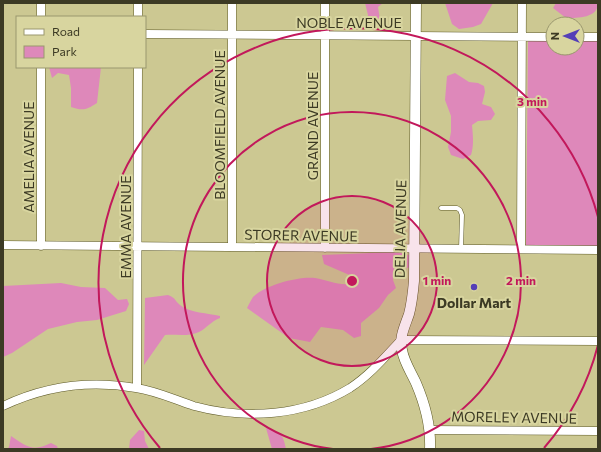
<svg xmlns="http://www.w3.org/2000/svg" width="601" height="452" font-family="Commissioner,sans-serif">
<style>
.green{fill:#de88ba}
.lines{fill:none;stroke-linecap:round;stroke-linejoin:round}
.service-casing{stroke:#5d5927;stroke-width:5}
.minor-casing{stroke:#5d5927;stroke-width:9}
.tertiary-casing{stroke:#5d5927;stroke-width:11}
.service{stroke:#fff;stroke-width:4}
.minor{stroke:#fff;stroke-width:8}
.tertiary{stroke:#fff;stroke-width:10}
.ring{fill:none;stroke:#c2185b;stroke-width:2}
.poi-dot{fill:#543fb7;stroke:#d8d59f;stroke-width:1.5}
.labels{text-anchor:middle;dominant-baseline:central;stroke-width:4;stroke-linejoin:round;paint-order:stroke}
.street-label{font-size:14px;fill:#3c3a24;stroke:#d8d59f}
.poi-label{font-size:14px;font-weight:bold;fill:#3c3a24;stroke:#d8d59f}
.centre{fill:#c2185b;stroke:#d8d59f;stroke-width:2}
.ring-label{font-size:12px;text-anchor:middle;font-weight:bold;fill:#c2185b;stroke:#d8d59f;stroke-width:4;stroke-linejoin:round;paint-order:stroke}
</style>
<rect width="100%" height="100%" fill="#ccc892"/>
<path class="green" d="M365 3H383L378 7 380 20 379 26 368 29 367 23 368 15Z
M445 3H493L481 24 473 27 459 29 452 24Z
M556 3H598C598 18 578 18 566 18L553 8Z
M528 41H553V48H577V41H598V246L526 245Z
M49 67H101L97 103C86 110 83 111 71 107V88L69 75 58 73 52 78Z
M455 73 469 82 478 83 484 86 485 92 482 104 491 107 495 114 491 120 478 121 472 125C473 136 474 145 471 155L463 159 451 155 448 147 451 132V116L445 100 447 76Z
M395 252 402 253 409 255 411 267 394 271 393 280 396 288 388 295 379 308 361 323V336L354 338 343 330 321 327 310 342 289 338 247 308C249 304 251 300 253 297 265 285 299 276 315 278 327 280 337 285 349 284L354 277 324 264 322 255Z
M61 283 81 287 105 288 118 300 127 299 129 304 126 311 97 320 77 322 48 329 12 353 3 357V286Z
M168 295C177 299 174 300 180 305 190 313 208 313 220 316V318C210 322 207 328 199 332 188 337 176 334 165 335L144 365 145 298Z
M266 428C281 432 283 434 286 449H272Z
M139 430 144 431 145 441 149 449H129L130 440Z
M11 436C27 447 33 452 51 443L57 446 58 449H7L9 447Z"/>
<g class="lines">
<defs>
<path id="service" d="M441 208H457L460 210 462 215 461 249"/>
<path id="minor" d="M41 3V17
M138 3V17
M232 3V247
M145 34 553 37
M577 37H598
M41 67V246
M3 245 598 250
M325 248V3
M521 249 522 3
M137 388 138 67
M3 406C45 386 90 380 136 388 157 391 175 400 194 406 246 420 304 416 350 388 370 375 385 357 401 340L598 341
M429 430 598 431"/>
<path id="tertiary" d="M416 3 414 281C413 292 412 303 409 314 405 326 399 337 402 350 404 362 411 372 416 383 425 404 431 426 430 449"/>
</defs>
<use href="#service" class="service-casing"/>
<use href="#minor" class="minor-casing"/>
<use href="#tertiary" class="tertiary-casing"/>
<use href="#service" class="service"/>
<use href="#minor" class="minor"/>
<use href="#tertiary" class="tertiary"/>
</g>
<circle cx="352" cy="281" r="85" fill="#c2185b" fill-opacity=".12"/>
<g class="ring">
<circle cx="352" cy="281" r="85"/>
<path d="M333 449A169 169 0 1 1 371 449"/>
<path d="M598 345A254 254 0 0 1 544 448M160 448A254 254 0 1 1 598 217"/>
</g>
<circle class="poi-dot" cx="474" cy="287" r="4"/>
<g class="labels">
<g class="street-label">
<text x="349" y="22">NOBLE AVENUE</text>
<text transform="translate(219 125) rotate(-90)">BLOOMFIELD AVENUE</text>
<text transform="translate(312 126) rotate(-90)">GRAND AVENUE</text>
<text transform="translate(28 157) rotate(-90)">AMELIA AVENUE</text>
<text transform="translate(125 227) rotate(-90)">EMMA AVENUE</text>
<text transform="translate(400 229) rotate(-89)">DELIA AVENUE</text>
<text transform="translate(301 235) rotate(1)">STORER AVENUE</text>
<text transform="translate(514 417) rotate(1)">MORELEY AVENUE</text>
</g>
<g class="poi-label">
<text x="474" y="302">Dollar Mart</text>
</g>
</g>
<circle cx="352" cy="281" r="6" class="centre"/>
<g class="ring-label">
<text x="532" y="106">3 min</text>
<text x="437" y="285">1 min</text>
<text x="521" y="285">2 min</text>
</g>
<rect width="601" height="452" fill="none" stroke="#3c3a24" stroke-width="8"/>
<rect x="16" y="16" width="130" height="52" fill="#d8d59f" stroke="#9a976e"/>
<rect x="24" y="29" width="20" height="6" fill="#ffffff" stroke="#9a976e"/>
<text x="52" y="36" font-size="12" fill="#3c3a24">Road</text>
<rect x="24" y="46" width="20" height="12" fill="#de88ba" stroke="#9a976e"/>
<text x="52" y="56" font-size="12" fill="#3c3a24">Park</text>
<g transform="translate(565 36) rotate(270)"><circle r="19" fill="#d8d59f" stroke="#9a976e"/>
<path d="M0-3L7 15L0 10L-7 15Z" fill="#543fb7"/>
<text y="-6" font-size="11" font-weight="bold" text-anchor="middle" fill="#3c3a24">N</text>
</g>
</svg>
